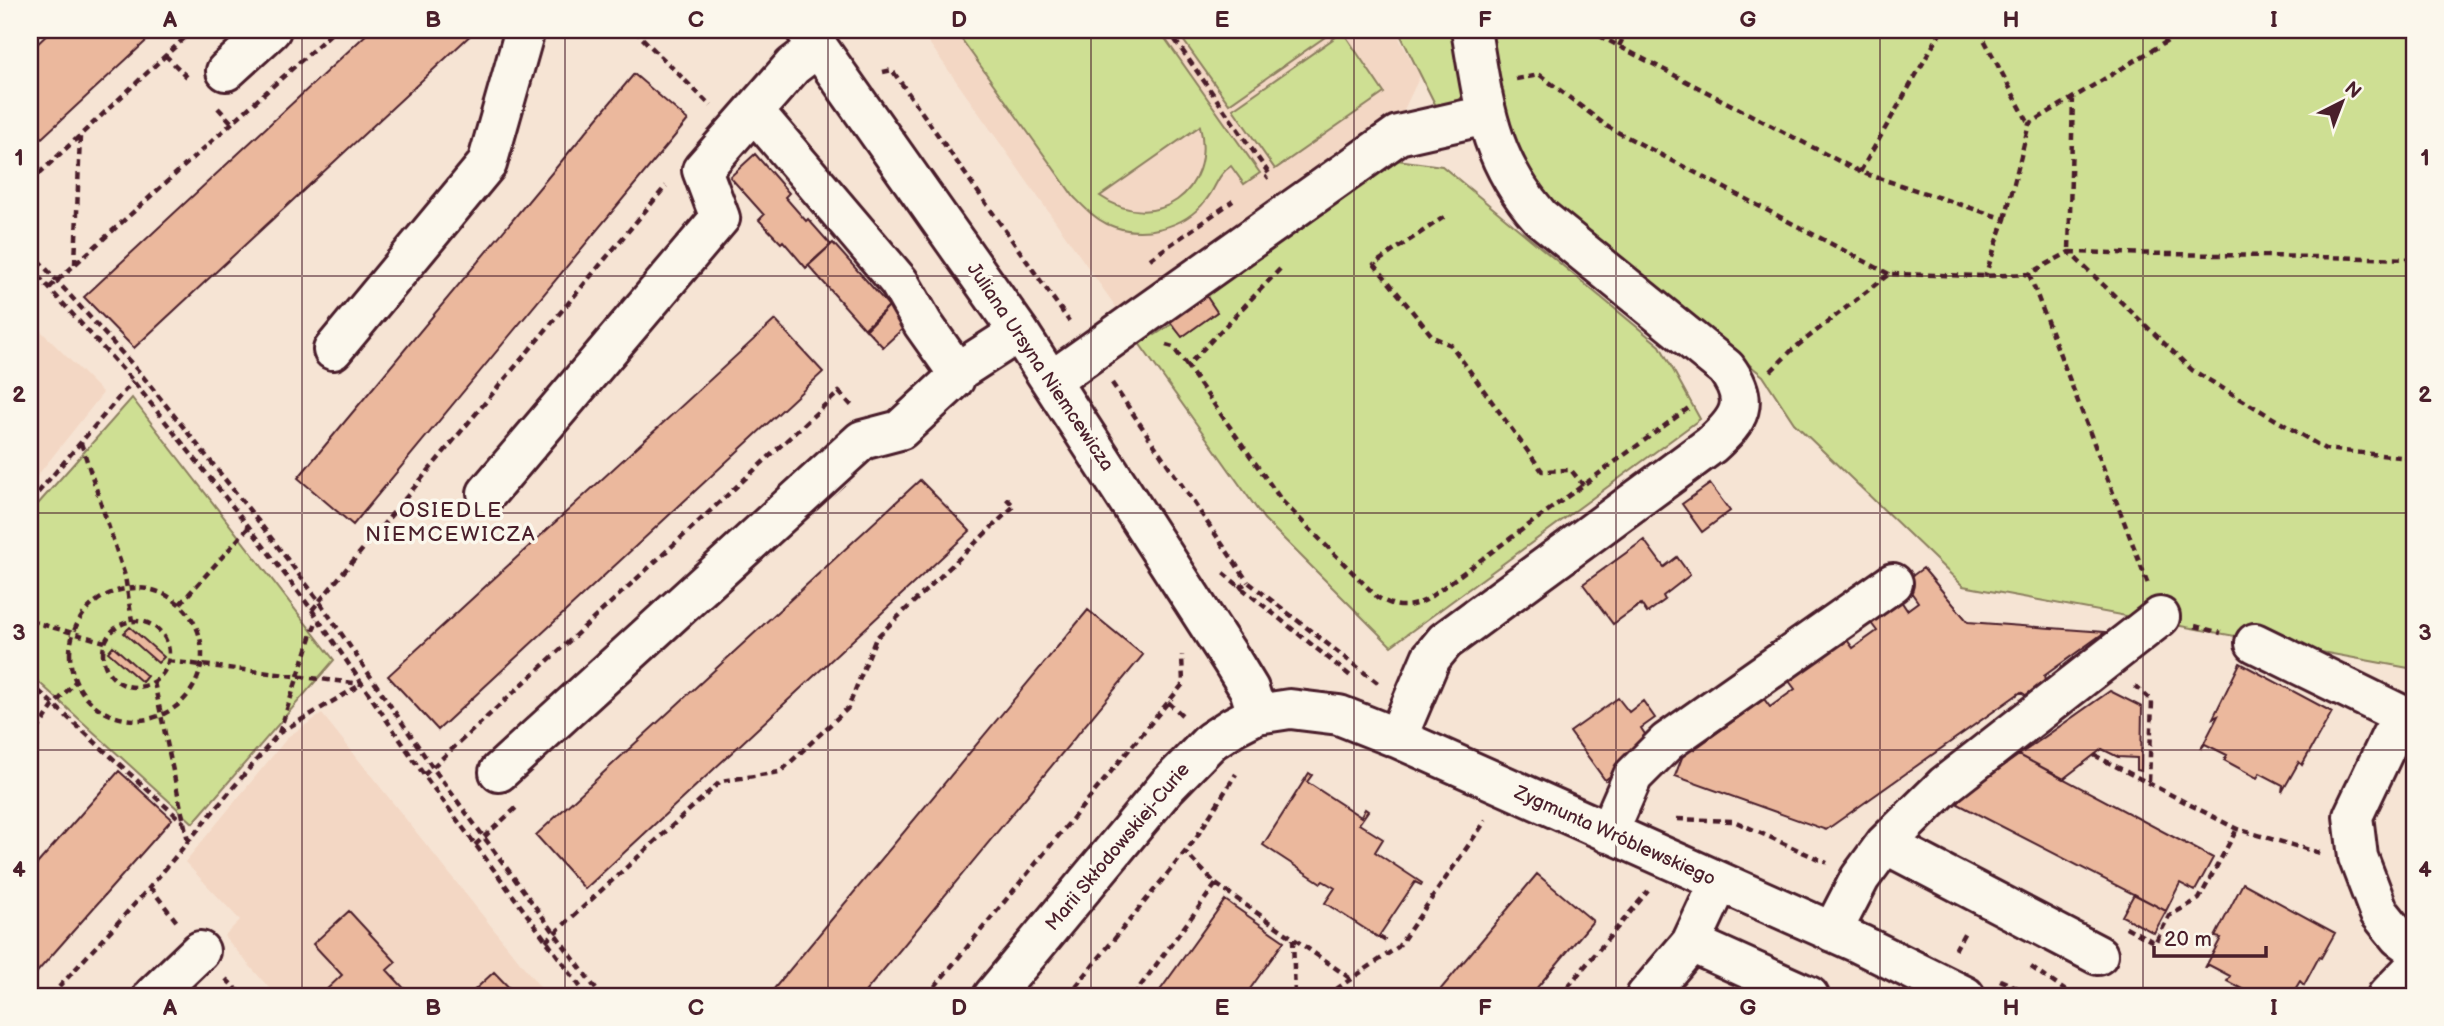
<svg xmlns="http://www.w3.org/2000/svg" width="2444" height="1026" font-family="'Balsamiq Sans',sans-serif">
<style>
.built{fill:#f3d7c4}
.green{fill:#cedf93;stroke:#8c7f5f;stroke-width:2;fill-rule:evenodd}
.building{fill:#ebb89d;stroke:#4a1f2b;stroke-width:2}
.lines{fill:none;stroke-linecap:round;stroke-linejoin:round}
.minor-casing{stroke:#4a1f2b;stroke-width:44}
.path{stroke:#4a1f2b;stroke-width:4.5;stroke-dasharray:7 5;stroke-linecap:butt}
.minor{stroke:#fbf7ec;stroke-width:38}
.grid{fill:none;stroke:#4a1f2b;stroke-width:2;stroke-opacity:0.55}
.labels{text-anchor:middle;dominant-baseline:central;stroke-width:7;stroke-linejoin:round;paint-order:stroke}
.street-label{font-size:19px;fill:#4a1f2b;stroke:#fbf7ec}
.neighbourhood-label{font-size:21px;letter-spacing:2px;fill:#4a1f2b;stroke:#fbf7ec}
.neatline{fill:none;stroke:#4a1f2b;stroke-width:2.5}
.grid-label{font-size:23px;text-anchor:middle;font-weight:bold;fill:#4a1f2b}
</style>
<rect width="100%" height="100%" fill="#f6e4d4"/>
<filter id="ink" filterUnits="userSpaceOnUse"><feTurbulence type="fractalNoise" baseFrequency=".0143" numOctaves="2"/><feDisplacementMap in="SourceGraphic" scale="14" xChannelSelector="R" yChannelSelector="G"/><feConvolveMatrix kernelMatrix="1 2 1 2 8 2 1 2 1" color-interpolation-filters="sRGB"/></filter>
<g filter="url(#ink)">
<path class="built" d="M920 30H1398L1400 40 1420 76 1400 118 1123 317Z
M30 320 103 393 30 485Z
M322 714 547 996H276L224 936 240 920 185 862 289 736Z"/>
<path class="green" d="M955 30H1159L1260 173 1244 184 1231 166C1216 176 1217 187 1206 200 1184 229 1140 239 1107 224 1094 218 1084 207 1074 197ZM1200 126C1216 191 1156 235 1100 196Z
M1176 30H1335L1229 104Z
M1398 30H2414V669L1963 586 1794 423 1763 376 1438 110Z
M1343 32 1384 93 1275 169 1233 109Z
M1391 151 1397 160 1442 166 1660 346 1700 419 1391 646 1264 519 1134 336 1147 326 1155 335 1172 324 1182 337 1217 312 1201 288Z
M132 398 334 660 193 823 30 674V513Z"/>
<path class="building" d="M52 30H158L30 149V51Z
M371 30H476L134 348 84 297Z
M634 74 688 120 353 525 298 478Z
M755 154 789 193 785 197 806 221 808 219 831 245 806 268 783 241 781 243 759 220 764 215 730 177Z
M833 243 889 306 866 330 808 265Z
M1201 288 1217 312 1182 337 1164 314Z
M891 304 909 323 883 347 865 328Z
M775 320 823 372 438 730 388 676Z
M920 480 970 531 585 889 536 835Z
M1710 484 1730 511 1702 532 1682 504Z
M1644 540 1664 567 1677 557 1690 575 1663 596 1665 600 1647 613 1641 604 1613 624 1583 584Z
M1923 568 1968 622 2105 632 2044 676 2046 686 2030 698 2021 692 1826 830 1675 776 1686 747 1693 750 1764 699 1770 707 1795 689 1789 681 1847 640 1853 648 1877 631 1871 623 1901 601 1907 610 1918 602 1904 582Z
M1088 610 1143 655 862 996H768Z
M130 627 164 657 158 663 124 633Z
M113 646 147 676 142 682 108 652Z
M2240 663 2332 712 2302 765 2299 762 2282 792 2283 785 2260 773 2257 778 2224 760 2227 755 2205 744 2201 749 2218 716 2213 718Z
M2110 691 2142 707 2141 771 2137 770V758L2118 757 2102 749 2063 779 2019 755Z
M1618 698 1629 712 1643 701 1655 718 1641 728 1652 745 1605 780 1570 732Z
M2019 755 2213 858 2195 891 2180 883 2166 911 1958 804 1962 796Z
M119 771 172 819 30 980V872Z
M1309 773 1312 775 1307 782 1361 817 1365 809 1368 811 1359 824 1383 839 1375 852 1422 883 1421 885 1415 882 1379 936 1385 939 1384 941 1325 903 1335 888 1323 881 1321 883 1263 845Z
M1537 874 1593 921 1530 996H1435Z
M2243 883 2335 933 2321 958 2319 957 2304 985 2300 981 2291 996H2255L2227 981 2230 976 2209 965 2205 968 2221 938 2215 937Z
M2134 894 2166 911 2154 933 2122 916Z
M1225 900 1284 941 1245 996H1156Z
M349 911 396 962 387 970 411 996H330L325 991 342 975 313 944Z
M494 972 517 996H468Z"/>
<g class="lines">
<defs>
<path id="minor" d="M806 30 1019 332 1232 661 1249 689 1257 714
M226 71 271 30
M754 111 899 282 923 324 957 372
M333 350 487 164 525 30
M1051 381 1398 135 1486 115
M487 493 720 218 702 170 793 66 818 47
M2255 643 2408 718
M2414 714 2391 736 2353 816 2358 857 2379 912 2399 937 2414 948
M1397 738 1431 658 1445 641 1711 445C1740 419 1751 402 1726 368L1540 217C1488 158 1484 104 1471 30
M499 772 862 440 900 430 955 379 957 372 1019 332
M1608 833 1633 776 1667 742 1893 583
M1885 844 2098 955
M1832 932 1860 878 1885 844 1945 785 2160 617
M1691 943 1809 996
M153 996 200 951
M993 996 1167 786 1211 741 1234 726 1257 714 1290 709 1339 715 1397 738 1860 944 1965 996
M1646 996 1691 943 1719 883
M2387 996 2414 968"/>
</defs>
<use href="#minor" class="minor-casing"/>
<path class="path" d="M634 30 711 106
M1168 30 1270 175 1266 178
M1588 30 1860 172 2005 219 1985 276
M1979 30 2029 124
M1619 46 1627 30
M165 55 189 79
M883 72 892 70 1069 321
M1516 79 1540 75 1608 127 1889 274
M2073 97 2069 252 2414 259
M218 108 232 123
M1860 172 1942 30
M30 182 193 30
M1444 217 1374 264 1433 337 1451 345 1542 471 1571 470 1583 485
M2005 219 2029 124 2186 30
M30 251 141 374 259 522 319 601 433 768 601 996
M1150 259 1233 201
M75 264 80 136
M30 267 133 381 249 527 312 610 424 775 587 996
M1280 269 1187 366 1282 501 1377 597C1395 608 1407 609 1426 600L1690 407
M2029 274 2148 584
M49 288 335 30
M1166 345 1173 347 1187 366
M1771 371 1792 350 1889 274 1985 276 2029 274 2069 252 2192 370 2325 449 2410 458 2414 481
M1112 383 1248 582
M81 443 125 576 132 621
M2410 458 2414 135
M30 502 133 381
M1223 573 1353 678
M70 654a66 66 0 1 1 132 0a66 66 0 1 1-132 0Z
M1239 588 1248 582 1379 684
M180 604 249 527
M312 610 666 186
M103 654a33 33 0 1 1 66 0a33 33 0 1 1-66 0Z
M30 621 105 642
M2195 626 2221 633
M168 661 362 684
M154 682 188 841
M30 683 184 823
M2135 686 2152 701 2149 783
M1168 702 1184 717
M279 733 362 684
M30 741 54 705 75 682
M2094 755 2237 829 2320 853
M424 775 839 392 852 406
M1677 819 1734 821 1827 863
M475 845 516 808
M1216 884 1351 979
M150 887 177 922
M2126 927 2155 943 2169 916 2199 899 2237 829
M1293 939 1295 996
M546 941 721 781 780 772 848 708 876 638 1014 506 1006 498
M1955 950 1966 930
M2031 967 2073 996
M226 979 243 996
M2000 980 2035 996
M51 996 150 887 279 733 317 619
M927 996 1183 684 1182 655
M1068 996 1194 841 1236 774
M1133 996 1216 884 1185 852
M1326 996 1398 947 1486 820
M1560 996 1648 891"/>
<use href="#minor" class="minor"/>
</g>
</g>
<path class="grid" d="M302 30V996M565 30V996M828 30V996M1091 30V996M1354 30V996M1616 30V996M1880 30V996M2143 30V996M30 276H2414M30 513H2414M30 750H2414"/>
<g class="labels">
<g class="street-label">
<text transform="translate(1040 367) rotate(56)">Juliana Ursyna Niemcewicza</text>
<text transform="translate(1615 836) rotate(24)">Zygmunta Wróblewskiego</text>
<text transform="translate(1118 847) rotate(-50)">Marii Skłodowskiej-Curie</text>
</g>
<g class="neighbourhood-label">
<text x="451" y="510">OSIEDLE<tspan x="451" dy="24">NIEMCEWICZA</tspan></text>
</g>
</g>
<rect width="2444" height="1026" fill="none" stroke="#fbf7ec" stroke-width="77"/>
<g transform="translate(2342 102) rotate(42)" stroke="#fbf7ec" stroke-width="5" paint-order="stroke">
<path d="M0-5L12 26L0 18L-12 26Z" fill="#4a1f2b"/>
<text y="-10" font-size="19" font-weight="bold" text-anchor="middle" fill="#4a1f2b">N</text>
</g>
<path d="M2154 946v10h112v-10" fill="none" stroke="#4a1f2b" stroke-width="3.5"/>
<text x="2164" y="946" font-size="21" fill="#4a1f2b" stroke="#fbf7ec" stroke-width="5" paint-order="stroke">20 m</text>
<rect x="38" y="38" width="2368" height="950" class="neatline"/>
<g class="grid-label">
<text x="170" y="27">A</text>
<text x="433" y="27">B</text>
<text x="696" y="27">C</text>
<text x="959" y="27">D</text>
<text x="1222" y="27">E</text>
<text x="1485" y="27">F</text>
<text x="1748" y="27">G</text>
<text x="2011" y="27">H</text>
<text x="2274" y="27">I</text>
<text x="19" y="165">1</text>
<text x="2425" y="165">1</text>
<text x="19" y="402">2</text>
<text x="2425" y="402">2</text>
<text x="19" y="640">3</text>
<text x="2425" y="640">3</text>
<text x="19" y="877">4</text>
<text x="2425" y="877">4</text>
<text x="170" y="1015">A</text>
<text x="433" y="1015">B</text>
<text x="696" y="1015">C</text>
<text x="959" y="1015">D</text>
<text x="1222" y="1015">E</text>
<text x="1485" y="1015">F</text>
<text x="1748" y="1015">G</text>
<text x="2011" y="1015">H</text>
<text x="2274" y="1015">I</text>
</g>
</svg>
